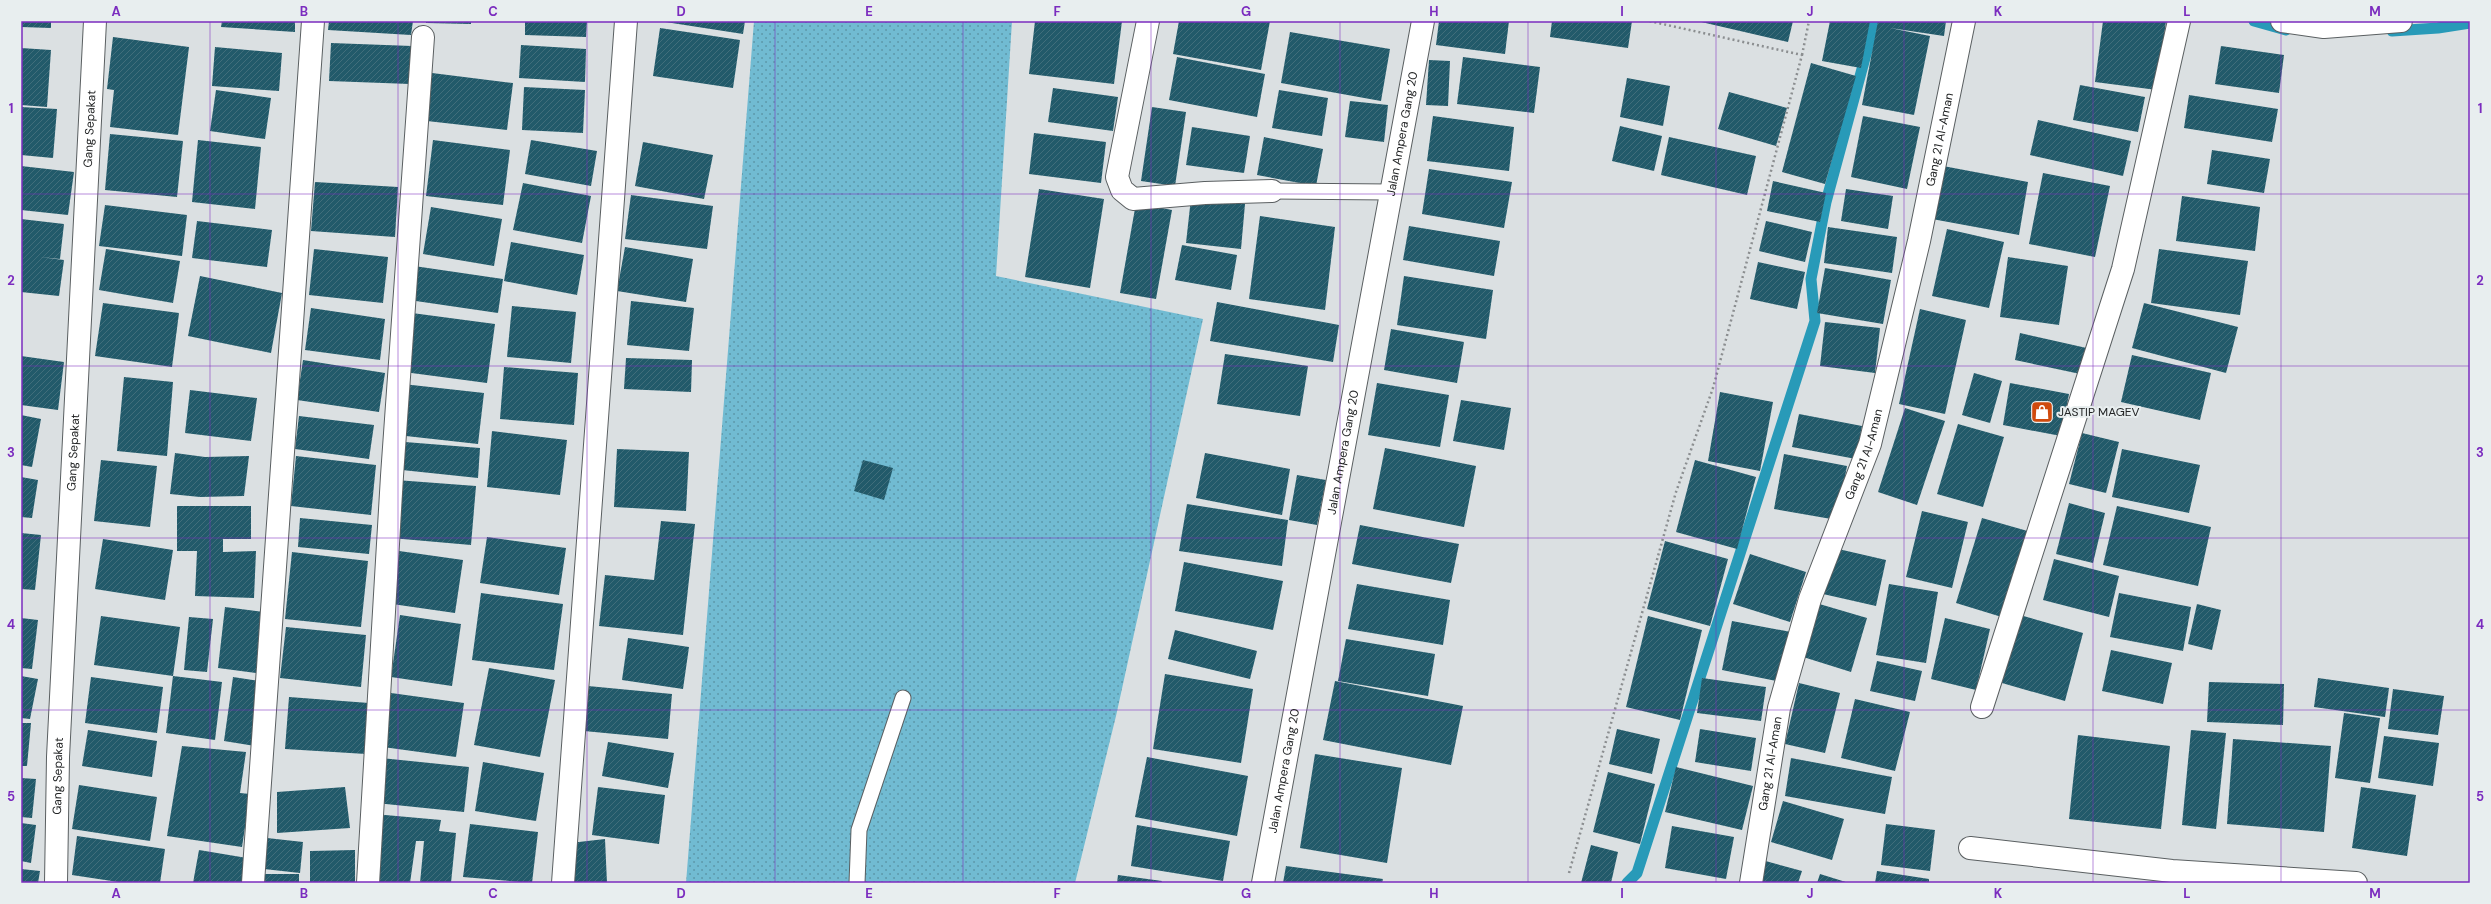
<svg xmlns="http://www.w3.org/2000/svg" width="2491" height="904" font-family="'DM Sans',sans-serif">
<style>
.grass{fill:url(#grass-dots)}
.lines{fill:none;stroke-linecap:round;stroke-linejoin:round}
.stream{stroke:#289ab8;stroke-width:11}
.building{fill:url(#building-hatch)}
.lane-casing{stroke:#5a5f61;stroke-width:17}
.street-casing{stroke:#5a5f61;stroke-width:24}
.path{stroke:#8b8e90;stroke-width:2.5;stroke-dasharray:2 3;stroke-linecap:butt}
.lane{stroke:#fff;stroke-width:15}
.street{stroke:#fff;stroke-width:22}
.grid{fill:none;stroke:#7b2cbf;stroke-width:1;stroke-opacity:0.55}
.labels{text-anchor:middle;dominant-baseline:central;stroke-width:4;stroke-linejoin:round;paint-order:stroke}
.street-label{font-size:12px;fill:#232526;stroke:#e8eeef}
.poi-label{font-size:12px;fill:#232526;stroke:#e8eeef;text-anchor:start}
.neatline{fill:none;stroke:#7b2cbf;stroke-width:1.5}
.grid-label{font-size:13px;text-anchor:middle;font-weight:bold;fill:#7b2cbf}
</style>
<defs>
<pattern id="grass-dots" width="8" height="8" patternUnits="userSpaceOnUse"><rect width="8" height="8" fill="#71bbd2"/><path d="M2 2h.1M6 6h.1" fill="none" stroke="#5c98aa" stroke-width="1.8" stroke-linecap="round"/></pattern>
<pattern id="building-hatch" width="6" height="6" patternUnits="userSpaceOnUse"><rect width="6" height="6" fill="#225a6a"/><path d="M-1 1l2-2M0 6l6-6M5 7l2-2" fill="none" stroke="#416e7b"/></pattern>
</defs>
<rect width="100%" height="100%" fill="#dbe0e2"/>
<path class="grass" d="M754 21H1012L996 276 1203 319 1116 716 1075 883H686Z"/>
<g class="lines">
<g class="stream">
<path d="M2254 21 2286 30"/>
<path d="M2392 31 2438 28 2470 23"/>
<path d="M1627 883 1637 873 1815 321 1811 279 1826 202 1875 21"/>
</g>
</g>
<g class="building">
<path d="M21 21H51V28L21 27Z"/>
<path d="M222 21H295V32L221 27Z"/>
<path d="M329 21H413L411 35 328 30Z"/>
<path d="M426 21H471V24L426 23Z"/>
<path d="M525 21H587L586 37 525 35Z"/>
<path d="M659 21H745L743 34Z"/>
<path d="M1035 21H1122L1114 84 1029 74Z"/>
<path d="M1179 21H1270L1261 70 1173 54Z"/>
<path d="M1439 21H1509L1505 54 1436 45Z"/>
<path d="M1552 21H1632L1628 48 1550 37Z"/>
<path d="M1697 21H1793L1788 42Z"/>
<path d="M1830 21H1870L1861 68 1822 61Z"/>
<path d="M1878 21H1946L1944 36 1890 28 1930 36 1914 115 1862 105Z"/>
<path d="M2103 21H2166L2157 90 2095 82Z"/>
<path d="M660 28 740 40 733 88 653 76Z"/>
<path d="M1290 32 1390 49 1381 101 1281 83Z"/>
<path d="M113 37 189 47 178 135 110 127 114 90 107 89Z"/>
<path d="M331 43 412 46 410 84 329 81Z"/>
<path d="M521 45 586 49 585 82 519 78Z"/>
<path d="M2221 46 2284 55 2279 93 2215 84Z"/>
<path d="M215 47 282 53 279 91 212 86Z"/>
<path d="M21 48 51 50 47 107 21 105Z"/>
<path d="M1177 57 1265 74 1257 117 1169 100Z"/>
<path d="M1463 57 1540 67 1534 113 1457 104Z"/>
<path d="M1429 60 1450 61 1448 106 1426 105Z"/>
<path d="M1811 63 1856 76 1825 184 1782 172Z"/>
<path d="M432 73 513 83 507 130 427 121Z"/>
<path d="M1627 78 1670 86 1663 126 1620 117Z"/>
<path d="M2080 85 2145 97 2138 132 2073 120Z"/>
<path d="M524 87 585 90 583 133 522 130Z"/>
<path d="M1053 88 1118 97 1113 131 1048 122Z"/>
<path d="M216 90 271 98 265 139 210 131Z"/>
<path d="M1279 90 1328 98 1322 136 1272 128Z"/>
<path d="M1729 92 1787 108 1776 146 1718 129Z"/>
<path d="M2189 95 2278 109 2272 142 2184 128Z"/>
<path d="M1350 101 1388 105 1384 142 1345 137Z"/>
<path d="M21 107 57 109 53 158 21 155Z"/>
<path d="M1152 107 1186 112 1175 186 1141 181Z"/>
<path d="M1433 116 1514 127 1509 171 1427 161Z"/>
<path d="M1863 116 1920 127 1907 189 1851 177Z"/>
<path d="M2038 120 2131 141 2123 176 2030 155Z"/>
<path d="M1620 126 1662 136 1654 171 1612 161Z"/>
<path d="M1192 127 1250 136 1244 173 1186 165Z"/>
<path d="M1034 133 1106 142 1101 183 1029 174Z"/>
<path d="M110 134 183 141 177 197 105 190Z"/>
<path d="M1264 137 1323 149 1316 186 1257 175Z"/>
<path d="M1669 137 1756 156 1747 195 1661 175Z"/>
<path d="M198 140 261 147 255 209 192 202Z"/>
<path d="M433 140 510 150 503 205 426 196Z"/>
<path d="M531 140 597 151 591 186 525 174Z"/>
<path d="M643 142 713 155 704 199 635 186Z"/>
<path d="M2212 150 2270 159 2264 193 2207 184Z"/>
<path d="M21 166 74 172 68 215 21 210Z"/>
<path d="M1943 166 2028 182 2019 235 1932 219Z"/>
<path d="M1429 169 1512 182 1504 228 1422 214Z"/>
<path d="M2043 173 2110 186 2095 257 2029 244Z"/>
<path d="M1773 181 1826 193 1820 222 1767 211Z"/>
<path d="M315 182 398 187 395 237 311 231Z"/>
<path d="M523 183 591 196 582 243 513 230Z"/>
<path d="M1039 189 1104 199 1090 288 1025 277Z"/>
<path d="M1846 189 1893 196 1888 229 1841 221Z"/>
<path d="M631 195 713 206 707 249 625 239Z"/>
<path d="M2182 196 2260 207 2255 251 2176 241Z"/>
<path d="M1191 198 1245 204 1241 249 1186 243Z"/>
<path d="M1136 203 1172 210 1156 299 1120 293Z"/>
<path d="M105 205 187 215 182 256 99 246Z"/>
<path d="M431 207 502 219 494 266 423 254Z"/>
<path d="M1260 216 1335 227 1325 310 1249 299Z"/>
<path d="M21 219 64 224 60 259 40 257 64 260 59 296 21 292Z"/>
<path d="M197 221 272 230 267 267 192 258Z"/>
<path d="M1766 221 1812 232 1805 262 1759 251Z"/>
<path d="M1409 226 1500 241 1494 276 1403 260Z"/>
<path d="M1828 227 1897 237 1892 273 1824 263Z"/>
<path d="M1947 229 2004 242 1989 308 1932 296Z"/>
<path d="M511 242 584 255 577 295 504 281Z"/>
<path d="M1182 245 1237 255 1231 290 1175 280Z"/>
<path d="M625 247 693 259 686 302 617 291Z"/>
<path d="M106 249 180 261 173 303 99 290Z"/>
<path d="M314 249 388 257 383 303 309 295Z"/>
<path d="M2159 249 2248 261 2240 315 2151 303Z"/>
<path d="M2008 257 2068 266 2059 325 2000 317Z"/>
<path d="M1758 262 1805 272 1797 309 1750 299Z"/>
<path d="M414 266 503 279 498 313 409 300Z"/>
<path d="M1825 268 1891 280 1883 324 1817 313Z"/>
<path d="M200 276 282 293 271 353 188 336Z"/>
<path d="M1404 276 1493 290 1486 339 1397 325Z"/>
<path d="M631 301 694 308 689 351 627 345Z"/>
<path d="M1217 302 1339 325 1333 362 1210 341Z"/>
<path d="M103 303 179 313 172 367 95 356Z"/>
<path d="M2144 303 2238 327 2226 373 2132 348Z"/>
<path d="M512 306 576 312 571 363 507 357Z"/>
<path d="M311 308 385 319 380 360 305 350Z"/>
<path d="M1920 309 1966 320 1945 414 1899 404Z"/>
<path d="M412 313 495 324 487 383 404 372Z"/>
<path d="M1825 322 1880 328 1875 373 1820 366Z"/>
<path d="M1391 329 1464 342 1457 383 1384 370Z"/>
<path d="M2020 333 2091 349 2085 375 2015 360Z"/>
<path d="M1225 354 1308 366 1300 416 1217 404Z"/>
<path d="M2132 355 2211 373 2200 420 2121 402Z"/>
<path d="M21 356 64 362 58 410 21 405Z"/>
<path d="M626 358 692 360 691 392 624 389Z"/>
<path d="M303 360 385 373 379 412 297 400Z"/>
<path d="M504 367 578 373 574 425 500 419Z"/>
<path d="M1974 373 2002 381 1990 423 1962 415Z"/>
<path d="M124 377 173 382 167 456 117 451Z"/>
<path d="M1377 383 1449 395 1440 447 1368 435Z"/>
<path d="M2010 383 2069 394 2061 436 2003 425Z"/>
<path d="M403 384 484 393 478 444 397 435Z"/>
<path d="M190 390 257 398 251 441 185 433Z"/>
<path d="M1720 392 1773 402 1760 471 1708 461Z"/>
<path d="M1461 400 1511 408 1504 450 1453 441Z"/>
<path d="M1905 408 1945 421 1917 505 1878 492Z"/>
<path d="M1799 414 1862 426 1856 459 1792 447Z"/>
<path d="M21 415 41 419 32 467 21 465Z"/>
<path d="M299 416 374 425 369 459 295 449Z"/>
<path d="M1958 424 2004 437 1983 507 1937 494Z"/>
<path d="M492 431 567 440 560 495 487 487Z"/>
<path d="M2082 433 2119 442 2106 493 2069 484Z"/>
<path d="M405 442 480 448 478 478 402 470Z"/>
<path d="M1385 448 1476 466 1464 527 1373 509Z"/>
<path d="M617 449 689 452 686 511 614 507Z"/>
<path d="M2122 449 2200 465 2189 513 2112 497Z"/>
<path d="M175 453 205 457 249 456 244 496 200 497 170 494Z"/>
<path d="M1205 453 1290 469 1282 515 1196 498Z"/>
<path d="M1784 454 1847 466 1837 520 1774 509Z"/>
<path d="M296 456 376 465 371 515 291 506Z"/>
<path d="M101 460 157 466 150 527 94 521Z"/>
<path d="M863 460 893 468 884 500 854 491Z"/>
<path d="M1695 460 1756 477 1737 549 1676 532Z"/>
<path d="M1297 475 1326 480 1317 525 1289 520Z"/>
<path d="M21 477 38 480 32 518 21 517Z"/>
<path d="M396 480 476 486 471 545 391 538Z"/>
<path d="M2069 503 2105 513 2093 563 2056 554Z"/>
<path d="M1187 504 1288 520 1282 566 1179 551Z"/>
<path d="M177 506H251V539H223V552L256 551 254 598 195 596 197 551H177Z"/>
<path d="M2117 506 2211 527 2198 586 2103 565Z"/>
<path d="M1922 511 1968 522 1952 588 1906 577Z"/>
<path d="M300 518 372 525 369 554 298 547Z"/>
<path d="M1982 518 2031 532 2005 618 1956 603Z"/>
<path d="M661 521 695 524 683 635 599 626 605 575 654 580Z"/>
<path d="M1360 525 1459 544 1451 583 1352 564Z"/>
<path d="M21 533 41 535 35 590 21 589Z"/>
<path d="M487 537 566 548 559 595 480 583Z"/>
<path d="M103 539 173 550 165 600 95 589Z"/>
<path d="M1665 541 1728 559 1710 626 1647 609Z"/>
<path d="M1834 548 1886 560 1876 606 1823 594Z"/>
<path d="M392 550 463 560 455 613 385 603Z"/>
<path d="M292 552 368 561 361 627 285 619Z"/>
<path d="M1750 554 1806 572 1790 622 1733 604Z"/>
<path d="M2054 559 2119 576 2109 617 2043 600Z"/>
<path d="M1184 562 1283 581 1273 630 1175 611Z"/>
<path d="M1357 584 1450 600 1443 645 1348 629Z"/>
<path d="M1889 584 1938 592 1926 663 1876 655Z"/>
<path d="M481 593 563 604 554 670 472 660Z"/>
<path d="M2119 593 2191 607 2183 651 2110 637Z"/>
<path d="M1816 603 1867 618 1851 672 1800 656Z"/>
<path d="M2197 604 2221 610 2212 650 2188 644Z"/>
<path d="M225 607 264 612 256 673 218 668Z"/>
<path d="M400 615 461 624 452 686 391 677Z"/>
<path d="M2020 615 2083 633 2065 701 2002 683Z"/>
<path d="M101 616 180 627 173 676 94 665Z"/>
<path d="M1648 616 1702 630 1680 720 1626 707Z"/>
<path d="M189 617 213 619 207 672 184 670Z"/>
<path d="M21 618 38 620 32 669 21 668Z"/>
<path d="M1945 618 1990 629 1976 690 1931 679Z"/>
<path d="M1732 621 1791 632 1781 682 1722 670Z"/>
<path d="M286 627 366 635 361 687 280 678Z"/>
<path d="M1175 630 1257 651 1250 679 1168 659Z"/>
<path d="M628 638 689 647 683 689 622 680Z"/>
<path d="M1346 639 1435 654 1428 696 1338 681Z"/>
<path d="M2111 650 2172 663 2163 704 2102 691Z"/>
<path d="M1877 661 1922 671 1915 701 1870 691Z"/>
<path d="M489 668 555 680 540 757 474 745Z"/>
<path d="M1165 674 1253 689 1241 763 1153 749Z"/>
<path d="M21 676 38 679 30 719 21 718Z"/>
<path d="M173 676 222 682 215 740 166 733Z"/>
<path d="M91 677 163 687 157 733 85 723Z"/>
<path d="M233 677 265 682 255 746 224 741Z"/>
<path d="M1702 678 1766 687 1761 721 1697 713Z"/>
<path d="M2318 678 2389 688 2385 717 2314 707Z"/>
<path d="M1335 681 1463 706 1451 765 1323 740Z"/>
<path d="M2209 682 2284 684 2283 725 2207 722Z"/>
<path d="M1799 683 1840 693 1825 753 1785 744Z"/>
<path d="M588 686 672 694 668 739 584 731Z"/>
<path d="M2393 689 2444 696 2438 735 2388 729Z"/>
<path d="M391 693 464 703 456 757 383 747Z"/>
<path d="M289 697 369 703 366 754 285 749Z"/>
<path d="M1855 699 1910 712 1895 771 1841 758Z"/>
<path d="M2344 713 2380 718 2370 783 2335 778Z"/>
<path d="M21 723H31L27 766H21Z"/>
<path d="M1617 729 1660 739 1652 774 1609 764Z"/>
<path d="M1700 729 1756 738 1751 771 1695 762Z"/>
<path d="M88 730 157 741 152 777 82 766Z"/>
<path d="M2191 730 2226 733 2216 829 2182 825Z"/>
<path d="M2078 735 2170 746 2161 829 2069 819Z"/>
<path d="M2384 736 2439 743 2433 786 2378 778Z"/>
<path d="M2233 739 2331 746 2324 832 2227 824Z"/>
<path d="M608 742 674 753 668 788 602 776Z"/>
<path d="M182 746 246 752 240 793 250 794 242 847 167 836Z"/>
<path d="M1315 754 1402 768 1387 863 1300 848Z"/>
<path d="M1147 757 1248 776 1237 836 1135 817Z"/>
<path d="M381 758 469 767 464 812 376 803Z"/>
<path d="M1791 758 1892 777 1885 814 1785 796Z"/>
<path d="M483 762 544 773 536 821 475 811Z"/>
<path d="M1676 767 1753 786 1742 830 1665 812Z"/>
<path d="M1608 772 1655 784 1640 844 1593 832Z"/>
<path d="M21 778 36 779 32 818 21 817Z"/>
<path d="M79 785 157 797 150 841 72 829Z"/>
<path d="M345 787 350 828 277 833V792Z"/>
<path d="M598 787 665 795 659 844 592 835Z"/>
<path d="M2361 787 2416 795 2407 856 2352 848Z"/>
<path d="M1783 801 1844 819 1832 860 1771 842Z"/>
<path d="M374 814 441 820 439 831 456 833 451 883H420L424 841H416L410 883H373Z"/>
<path d="M21 823 36 825 31 863 21 861Z"/>
<path d="M470 824 538 832 532 883 463 877Z"/>
<path d="M1886 824 1935 830 1930 871 1881 865Z"/>
<path d="M1137 825 1230 841 1223 881 1131 866Z"/>
<path d="M1672 826 1734 837 1726 879 1665 868Z"/>
<path d="M77 836 165 849 160 883H125L72 875Z"/>
<path d="M267 838 303 842 300 873 264 869Z"/>
<path d="M605 839 607 883H572L570 843Z"/>
<path d="M1591 845 1618 852 1611 883H1581Z"/>
<path d="M199 850 247 858 243 883H193Z"/>
<path d="M355 850V883H310V851Z"/>
<path d="M1762 860 1802 871 1798 883H1756Z"/>
<path d="M1286 866 1383 879 1382 883H1283Z"/>
<path d="M21 869 40 871 38 883H21Z"/>
<path d="M1877 871 1929 879V883H1875Z"/>
<path d="M262 874H299V883H261Z"/>
<path d="M1820 874 1849 883H1817Z"/>
<path d="M1118 875 1162 881 1161 883H1117Z"/>
</g>
<g class="lines">
<g class="lane-casing">
<g id="lane">
<path d="M1272 191 1390 192"/>
<path d="M857 883 859 830 903 698"/>
</g>
</g>
<g class="street-casing">
<g id="street">
<path d="M1148 21 1117 177 1122 190 1133 199 1205 193 1272 191"/>
<path d="M2282 21 2324 27 2401 21"/>
<path d="M1982 707 2123 269 2179 21"/>
<path d="M1970 848 2172 871 2356 883"/>
<path id="s1" d="M56 883 58 757 95 21"/>
<path d="M253 883 313 21"/>
<path d="M368 883 392 476 423 37"/>
<path d="M563 883 626 21"/>
<path id="s2" d="M1263 883 1423 21"/>
<path id="s3" d="M1751 883 1779 708 1810 599 1870 444 1919 241 1964 21"/>
</g>
</g>
<g class="path">
<path d="M1802 55 1809 21"/>
<path d="M1569 873 1676 492 1713 388 1802 55 1649 21"/>
</g>
<use href="#lane" class="lane"/>
<use href="#street" class="street"/>
</g>
<path class="grid" d="M210 21V883M398 21V883M587 21V883M775 21V883M963 21V883M1151 21V883M1340 21V883M1528 21V883M1716 21V883M1904 21V883M2093 21V883M2281 21V883M21 194H2470M21 366H2470M21 538H2470M21 710H2470"/>
<defs>
<g id="shop-square" transform="scale(1.15)"><rect x="-9" y="-9" width="18" height="18" rx="4" fill="#d04a0d" stroke="#e8eeef"/><path d="M-5-2.5h2.3a2.7 3.5 0 0 1 5.4 0H5L5.5 6h-11ZM-1.5-2.5h3a1.5 2.3 0 0 0-3 0Z" fill="#fff"/></g>
</defs>
<g fill-rule="evenodd">
<use href="#shop-square" x="2042" y="412"/>
</g>
<g class="labels">
<g class="street-label">
<text stroke="none"><textPath href="#s1" startOffset="755">Gang Sepakat</textPath></text>
<text stroke="none"><textPath href="#s2" startOffset="762">Jalan Ampera Gang 20</textPath></text>
<text stroke="none"><textPath href="#s3" startOffset="769">Gang 21 Al-Aman</textPath></text>
<text stroke="none"><textPath href="#s1" startOffset="431">Gang Sepakat</textPath></text>
<text stroke="none"><textPath href="#s2" startOffset="438">Jalan Ampera Gang 20</textPath></text>
<text stroke="none"><textPath href="#s3" startOffset="445">Gang 21 Al-Aman</textPath></text>
<text stroke="none"><textPath href="#s3" startOffset="121">Gang 21 Al-Aman</textPath></text>
<text stroke="none"><textPath href="#s2" startOffset="114">Jalan Ampera Gang 20</textPath></text>
<text stroke="none"><textPath href="#s1" startOffset="107">Gang Sepakat</textPath></text>
</g>
<g class="poi-label">
<text x="2058" y="412">JASTIP MAGEV</text>
</g>
</g>
<rect width="2491" height="904" fill="none" stroke="#e8eeef" stroke-width="44"/>
<rect x="22" y="22" width="2447" height="860" class="neatline"/>
<g class="grid-label">
<text x="116" y="16">A</text>
<text x="304" y="16">B</text>
<text x="493" y="16">C</text>
<text x="681" y="16">D</text>
<text x="869" y="16">E</text>
<text x="1057" y="16">F</text>
<text x="1246" y="16">G</text>
<text x="1434" y="16">H</text>
<text x="1622" y="16">I</text>
<text x="1810" y="16">J</text>
<text x="1998" y="16">K</text>
<text x="2187" y="16">L</text>
<text x="2375" y="16">M</text>
<text x="11" y="113">1</text>
<text x="2480" y="113">1</text>
<text x="11" y="285">2</text>
<text x="2480" y="285">2</text>
<text x="11" y="457">3</text>
<text x="2480" y="457">3</text>
<text x="11" y="629">4</text>
<text x="2480" y="629">4</text>
<text x="11" y="801">5</text>
<text x="2480" y="801">5</text>
<text x="116" y="898">A</text>
<text x="304" y="898">B</text>
<text x="493" y="898">C</text>
<text x="681" y="898">D</text>
<text x="869" y="898">E</text>
<text x="1057" y="898">F</text>
<text x="1246" y="898">G</text>
<text x="1434" y="898">H</text>
<text x="1622" y="898">I</text>
<text x="1810" y="898">J</text>
<text x="1998" y="898">K</text>
<text x="2187" y="898">L</text>
<text x="2375" y="898">M</text>
</g>
</svg>
